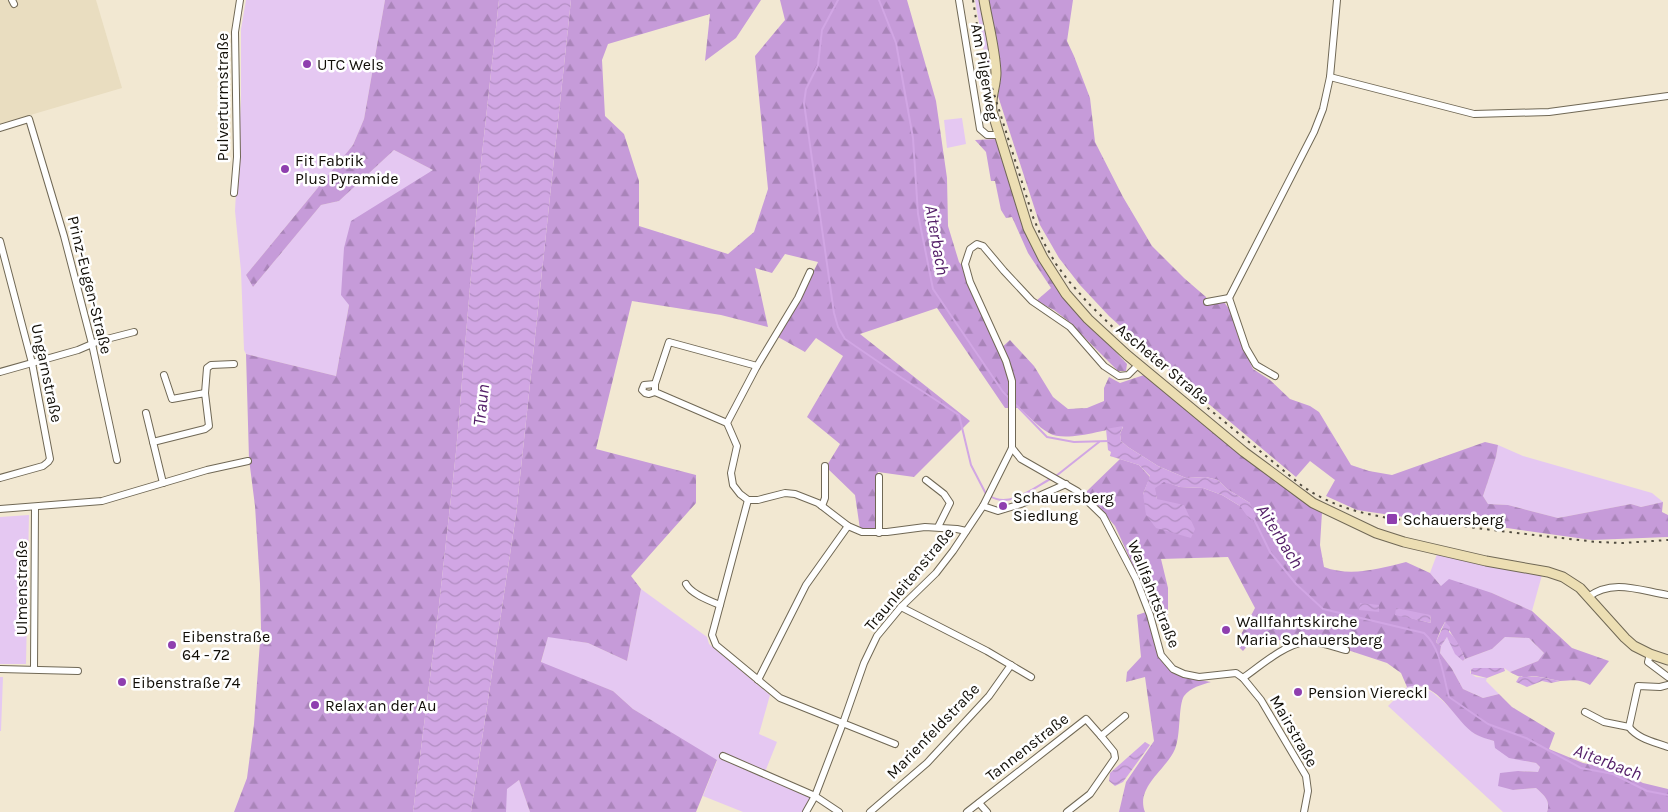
<svg xmlns="http://www.w3.org/2000/svg" width="1668" height="812" font-family="Karla,sans-serif">
<style>
.built{fill:#e9ddc0}
.green{fill:#e5c8f2}
.forest{fill:url(#forest-firs);fill-rule:evenodd}
.water{fill:url(#water-waves)}
.lines{fill:none;stroke-linecap:round;stroke-linejoin:round}
.stream{stroke:#d1a6e4;stroke-width:2}
.street-casing{stroke:#706855;stroke-width:8}
.secondary-casing{stroke:#706855;stroke-width:11}
.street{stroke:#fff;stroke-width:6}
.secondary{stroke:#ecdeb3;stroke-width:9}
.rail{stroke:#514c40;stroke-width:2;stroke-dasharray:2.5 5;stroke-linecap:butt}
.poi-dot{fill:#8f3faf;stroke:#fff;stroke-width:2}
.labels{text-anchor:middle;dominant-baseline:central;stroke-width:5;stroke-linejoin:round;paint-order:stroke}
.poi-label{font-size:16px;fill:#110e07;stroke:#fff;text-anchor:start}
.street-label{font-size:16px;fill:#110e07;stroke:#fff}
.water-label{font-size:18px;font-style:italic;fill:#531e68;stroke:#fff}
</style>
<defs>
<pattern id="forest-firs" width="22" height="20" patternUnits="userSpaceOnUse" patternTransform="scale(1.25)"><rect width="22" height="20" fill="#c69bd9"/><path d="M5 1l3.5 6h-7zM16 11l3.5 6h-7z" fill="#a984b9"/></pattern>
<pattern id="water-waves" width="16" height="10" patternUnits="userSpaceOnUse" patternTransform="scale(1.25)"><rect width="16" height="10" fill="#d1a6e4"/><path d="M0 5q4-4 8 0t8 0" fill="none" stroke="#b28ec2"/></pattern>
</defs>
<rect width="100%" height="100%" fill="#f2e8d2"/>
<path class="built" d="M0 0H96L122 88 0 124Z"/>
<g class="green">
<path d="M246 0H385L364 119 353 145 246 275 253 287 321 205 339 201 394 150 433 170 349 305 336 376 246 354 244 350 241 271 235 211 241 100V29Z"/>
<path d="M975 0H980L992 61V73L985 58Z"/>
<path d="M962 118 966 144 947 148 944 120Z"/>
<path d="M1498 445 1523 456 1652 493 1663 502 1641 507 1631 504 1558 518 1508 505 1488 504 1483 496 1496 457Z"/>
<path d="M29 515 26 664H0V517Z"/>
<path d="M1437 554 1495 567 1542 575 1532 611 1492 593 1441 586 1430 573Z"/>
<path d="M641 589 707 637 709 644 770 695 759 734 777 742 765 772 812 795 803 812H743L703 796 717 761 633 709 613 691 541 663 548 636 588 643 627 661Z"/>
<path d="M1447 637 1463 661 1465 659 1492 649 1505 637 1529 638 1544 653 1538 661 1510 672 1504 668H1473L1471 670 1470 673 1476 677 1487 678 1486 681 1499 694 1483 698 1463 689 1452 669 1440 653 1441 646Z"/>
<path d="M0 677H3L1 731H0Z"/>
<path d="M1415 685 1432 692 1444 702 1475 734 1494 741 1526 761 1536 763 1540 767 1538 772 1518 771 1513 790 1536 788C1544 795 1551 801 1547 812H1503L1388 706 1407 687Z"/>
<path d="M519 780 530 812H506V789Z"/>
</g>
<g class="forest">
<path d="M385 0H499L479 181 456 452 438 614 413 812H234L247 778 254 724 261 628 260 584 255 506 249 459 246 354 336 376 349 305 341 295 344 248 351 221 433 170 394 150 339 201 321 205 253 287 246 275 353 145 364 119Z"/>
<path d="M571 0H761L736 38 705 61 710 14 608 44 602 60 605 116 624 134 639 181V226L728 254 754 232 768 189 755 56 785 20 780 0H907L936 101 947 178 948 226 959 262 964 268 1000 349 1010 340 1034 366 1053 397 1068 409 1087 408 1104 401V388L1109 377 1120 383 1144 375C1202 422 1258 473 1322 512L1320 545 1324 567C1350 577 1379 569 1406 562L1430 573 1441 586 1449 579 1492 593 1532 611 1572 648 1609 661 1590 685C1576 678 1574 681 1560 681 1553 680 1547 678 1540 677 1526 675 1525 681 1510 672L1538 661 1544 653 1529 638 1505 637 1492 649 1465 659C1460 645 1451 635 1445 622L1441 629 1436 642 1441 646 1440 653 1452 669 1463 689 1483 698 1499 694 1512 707 1555 733 1549 749 1583 763 1615 769 1643 783 1668 789V812H1547C1551 801 1544 795 1536 788L1513 790 1498 786 1500 773 1518 771 1538 772 1540 767 1536 763 1509 758 1495 748 1494 741C1488 739 1480 737 1475 734 1454 721 1438 678 1407 687L1401 673 1387 663 1299 634 1267 644 1254 638 1243 651 1236 644 1255 608 1228 557 1161 559 1168 588V615L1157 618 1115 526 1086 492 1120 459 1139 465 1150 477 1143 494 1157 499 1154 488 1164 481 1180 487 1203 488 1222 495 1240 506 1250 503 1227 489 1218 480 1206 477 1186 478 1158 466 1128 447 1121 441 1120 434 1123 427C1105 429 1065 443 1049 433 1038 427 1029 416 1019 408H1005L937 308 860 334 970 421 914 477 878 472 876 528 860 529 855 495 826 467 840 444 807 417 843 356 816 338 805 352 778 337 800 300 818 262 785 254 772 273 755 268 768 327 721 315 632 301 596 449 696 475V503L631 576 641 589 627 661 588 643 548 637 541 662 613 691 633 709 717 760 696 812H530L519 780 507 789 506 812H471L516 515ZM1395 614 1430 615 1431 622V623Z"/>
<path d="M987 0H1073L1067 41 1074 56 1090 98 1095 142 1123 197 1152 246 1184 278 1206 297 1208 304 1224 302 1232 313 1238 336 1253 369 1270 380 1290 399 1310 406 1319 412 1351 465 1369 471 1392 475 1485 442 1498 445 1496 457 1483 496 1488 504 1508 505 1558 518 1631 504 1641 507 1663 502 1662 512 1668 515V537L1592 540 1486 525 1404 517 1357 510 1326 496 1335 480 1310 461 1296 477 1173 374 1109 316 1080 285 1059 258 1040 225 998 96 1001 77Z"/>
<path d="M996 139C1011 184 1021 234 1048 275 1071 310 1100 334 1127 364L1126 371H1118L1067 320 1054 310 1036 301 1051 288 1028 253 1012 217 1006 218 1001 210 995 181H991L986 152 975 140Z"/>
<path d="M1146 612C1153 635 1156 668 1183 677 1192 679 1202 680 1211 682 1201 685 1191 687 1184 696 1178 706 1181 735 1175 749 1167 769 1135 787 1145 812H1119L1126 782 1154 741 1145 677 1126 682 1127 672 1141 657 1137 615Z"/>
</g>
<g class="water">
<path d="M499 0H571L516 515 471 812H413L438 614 456 452 479 181Z"/>
<path d="M1123 426 1120 434 1121 441 1128 447 1158 466 1186 478 1206 477 1218 480 1227 489 1250 503 1256 517 1250 520 1240 506 1222 495 1203 488 1180 487 1164 482 1155 488 1157 499 1184 505 1195 529 1191 538 1156 528 1146 515 1143 494 1150 476 1139 465 1110 456 1111 452 1108 450 1106 429Z"/>
<path d="M1360 603 1379 605V612L1359 610Z"/>
<path d="M1396 608 1430 615 1431 623 1395 615Z"/>
<path d="M1445 622 1450 627 1449 632C1457 639 1461 649 1465 659L1463 661 1455 654 1447 637 1441 646 1436 642Z"/>
<path d="M1473 668H1504L1505 671 1487 678 1471 674V670Z"/>
<path d="M1519 677H1539L1560 681 1551 683 1542 681 1527 687 1516 682Z"/>
<path d="M1145 742 1150 745 1123 782 1115 786 1109 781 1110 773Z"/>
</g>
<g class="lines">
<g class="stream">
<path d="M838 0 822 30 818 65 806 89 804 103 834 313 838 327 845 339 902 378 959 415 971 465 986 494"/>
<path d="M879 0 896 43 913 138 918 214 933 289 1003 392 1010 399"/>
<path d="M1014 403 1047 437 1074 442 1109 441"/>
<path d="M1056 476 1099 442"/>
<path d="M990 496C1009 509 1035 487 1052 478"/>
<path d="M1253 517 1270 552 1296 584 1323 609 1424 633C1441 648 1443 676 1449 697L1488 724 1526 738 1581 768 1613 774 1647 791 1668 795"/>
</g>
<g class="street-casing">
<g id="street">
<path d="M12 0 14 4"/>
<path d="M959 0 980 129 987 135H999"/>
<path d="M1330 77 1474 114 1549 112 1668 96"/>
<path d="M0 128 29 119 64 236 92 344 117 460"/>
<path d="M234 193 237 157 235 32 240 0"/>
<path d="M0 241 32 363 50 459 48 462 43 466 0 478"/>
<path d="M810 272 798 298 757 366 727 423 737 446 731 473 733 485 740 494 748 500H758L785 493 795 494 818 503 848 526 862 532H887L925 527 957 529 966 531"/>
<path d="M1229 298 1314 132 1323 109 1330 77 1337 0"/>
<path d="M1229 298 1246 348 1256 365 1275 376"/>
<path d="M1207 302 1229 298"/>
<path d="M0 372 78 350 99 341 134 332"/>
<path d="M655 384 644 385 642 390 645 393 649 394 655 392"/>
<path d="M205 393 207 368 211 365 234 364"/>
<path d="M146 413 163 483"/>
<path d="M727 423 655 392V384L669 342 757 366"/>
<path d="M153 442 205 429 209 426 205 393 172 399 164 375"/>
<path d="M1012 448 1021 459 1077 491 1103 516 1136 579 1150 615 1161 655 1173 669 1184 674 1199 677 1236 673 1243 678 1261 700 1306 776 1308 791 1304 812"/>
<path d="M926 480 944 494 950 503 938 527"/>
<path d="M748 500 712 635 716 645 780 698 895 744"/>
<path d="M822 506 825 498V466"/>
<path d="M983 506 998 511 1021 504 1066 484"/>
<path d="M0 509 102 501 207 470 248 461"/>
<path d="M879 533V477"/>
<path d="M686 584C691 594 710 601 720 605"/>
<path d="M1588 597C1613 578 1641 591 1668 595"/>
<path d="M901 607 987 651 1031 677"/>
<path d="M1650 654 1648 662 1668 677"/>
<path d="M0 669 78 671"/>
<path d="M34 669 35 507"/>
<path d="M1243 678C1260 666 1284 645 1304 642 1318 640 1333 647 1346 650"/>
<path d="M758 680 806 585 848 526"/>
<path d="M1585 712 1604 722 1629 727C1638 739 1655 742 1668 747"/>
<path d="M1629 727 1638 686 1660 687 1668 685"/>
<path d="M723 756 815 796 839 812"/>
<path d="M979 803 987 812"/>
<path d="M806 812 815 796 843 723 864 663 877 636 901 607 936 573 953 551 983 506 1012 448V381L1006 361 970 282 965 264 970 249 977 244 983 246 1004 271 1032 301 1070 327 1104 366 1119 376 1128 375 1138 365"/>
<path d="M870 812 927 763 989 696 1011 665"/>
<path d="M967 812 1086 719 1101 736 1125 716"/>
<path d="M1067 812 1090 794 1115 758 1114 752 1101 736"/>
</g>
</g>
<g class="secondary-casing">
<path id="secondary" d="M984 0C988 24 995 48 996 73 996 86 990 98 992 111L1028 228 1043 258 1066 294 1088 319 1127 355 1244 452 1313 503 1376 533 1404 542 1486 561 1548 572 1563 577 1580 588 1625 638 1634 646 1650 654 1668 660"/>
</g>
<use href="#street" class="street"/>
<use href="#secondary" class="secondary"/>
<path class="rail" d="M973 0 982 56 1033 217 1044 243 1056 264 1067 279 1088 303 1128 342 1301 485C1348 519 1405 520 1461 526 1506 532 1552 537 1597 542L1623 543 1668 540"/>
</g>
<g class="poi-dot">
<circle cx="307" cy="64" r="5"/>
<circle cx="285" cy="169" r="5"/>
<circle cx="1003" cy="506" r="5"/>
<rect x="1386" y="513" width="12" height="12" rx="2.5"/>
<circle cx="1226" cy="630" r="5"/>
<circle cx="172" cy="645" r="5"/>
<circle cx="122" cy="682" r="5"/>
<circle cx="1298" cy="692" r="5"/>
<circle cx="315" cy="705" r="5"/>
</g>
<g class="labels">
<g class="poi-label">
<text x="317" y="64">UTC Wels</text>
<text x="295" y="160">Fit Fabrik<tspan x="295" dy="18">Plus Pyramide</tspan></text>
<text x="1013" y="497">Schauersberg<tspan x="1013" dy="18">Siedlung</tspan></text>
<text x="1403" y="519">Schauersberg</text>
<text x="1236" y="621">Wallfahrtskirche<tspan x="1236" dy="18">Maria Schauersberg</tspan></text>
<text x="182" y="636">Eibenstraße<tspan x="182" dy="18">64 - 72</tspan></text>
<text x="132" y="682">Eibenstraße 74</text>
<text x="1308" y="692">Pension Viereckl</text>
<text x="325" y="705">Relax an der Au</text>
</g>
<g class="street-label">
<text transform="translate(985 72) rotate(80)">Am Pilgerweg</text>
<text transform="translate(222 97) rotate(-90)">Pulverturmstraße</text>
<text transform="translate(90 285) rotate(76)">Prinz-Eugen-Straße</text>
<text transform="translate(1163 364) rotate(40)">Ascheter Straße</text>
<text transform="translate(47 373) rotate(78)">Ungarnstraße</text>
<text transform="translate(909 579) rotate(-50)">Traunleitenstraße</text>
<text transform="translate(21 588) rotate(-90)">Ulmenstraße</text>
<text transform="translate(1154 594) rotate(68)">Wallfahrtstraße</text>
<text transform="translate(933 731) rotate(-46)">Marienfeldstraße</text>
<text transform="translate(1294 731) rotate(60)">Mairstraße</text>
<text transform="translate(1027 747) rotate(-38)">Tannenstraße</text>
</g>
<g class="water-label">
<text transform="translate(937 240) rotate(80)">Aiterbach</text>
<text transform="translate(481 405) rotate(-84)">Traun</text>
<text transform="translate(1280 536) rotate(58)">Aiterbach</text>
<text transform="translate(1608 762) rotate(21)">Aiterbach</text>
</g>
</g>
</svg>
